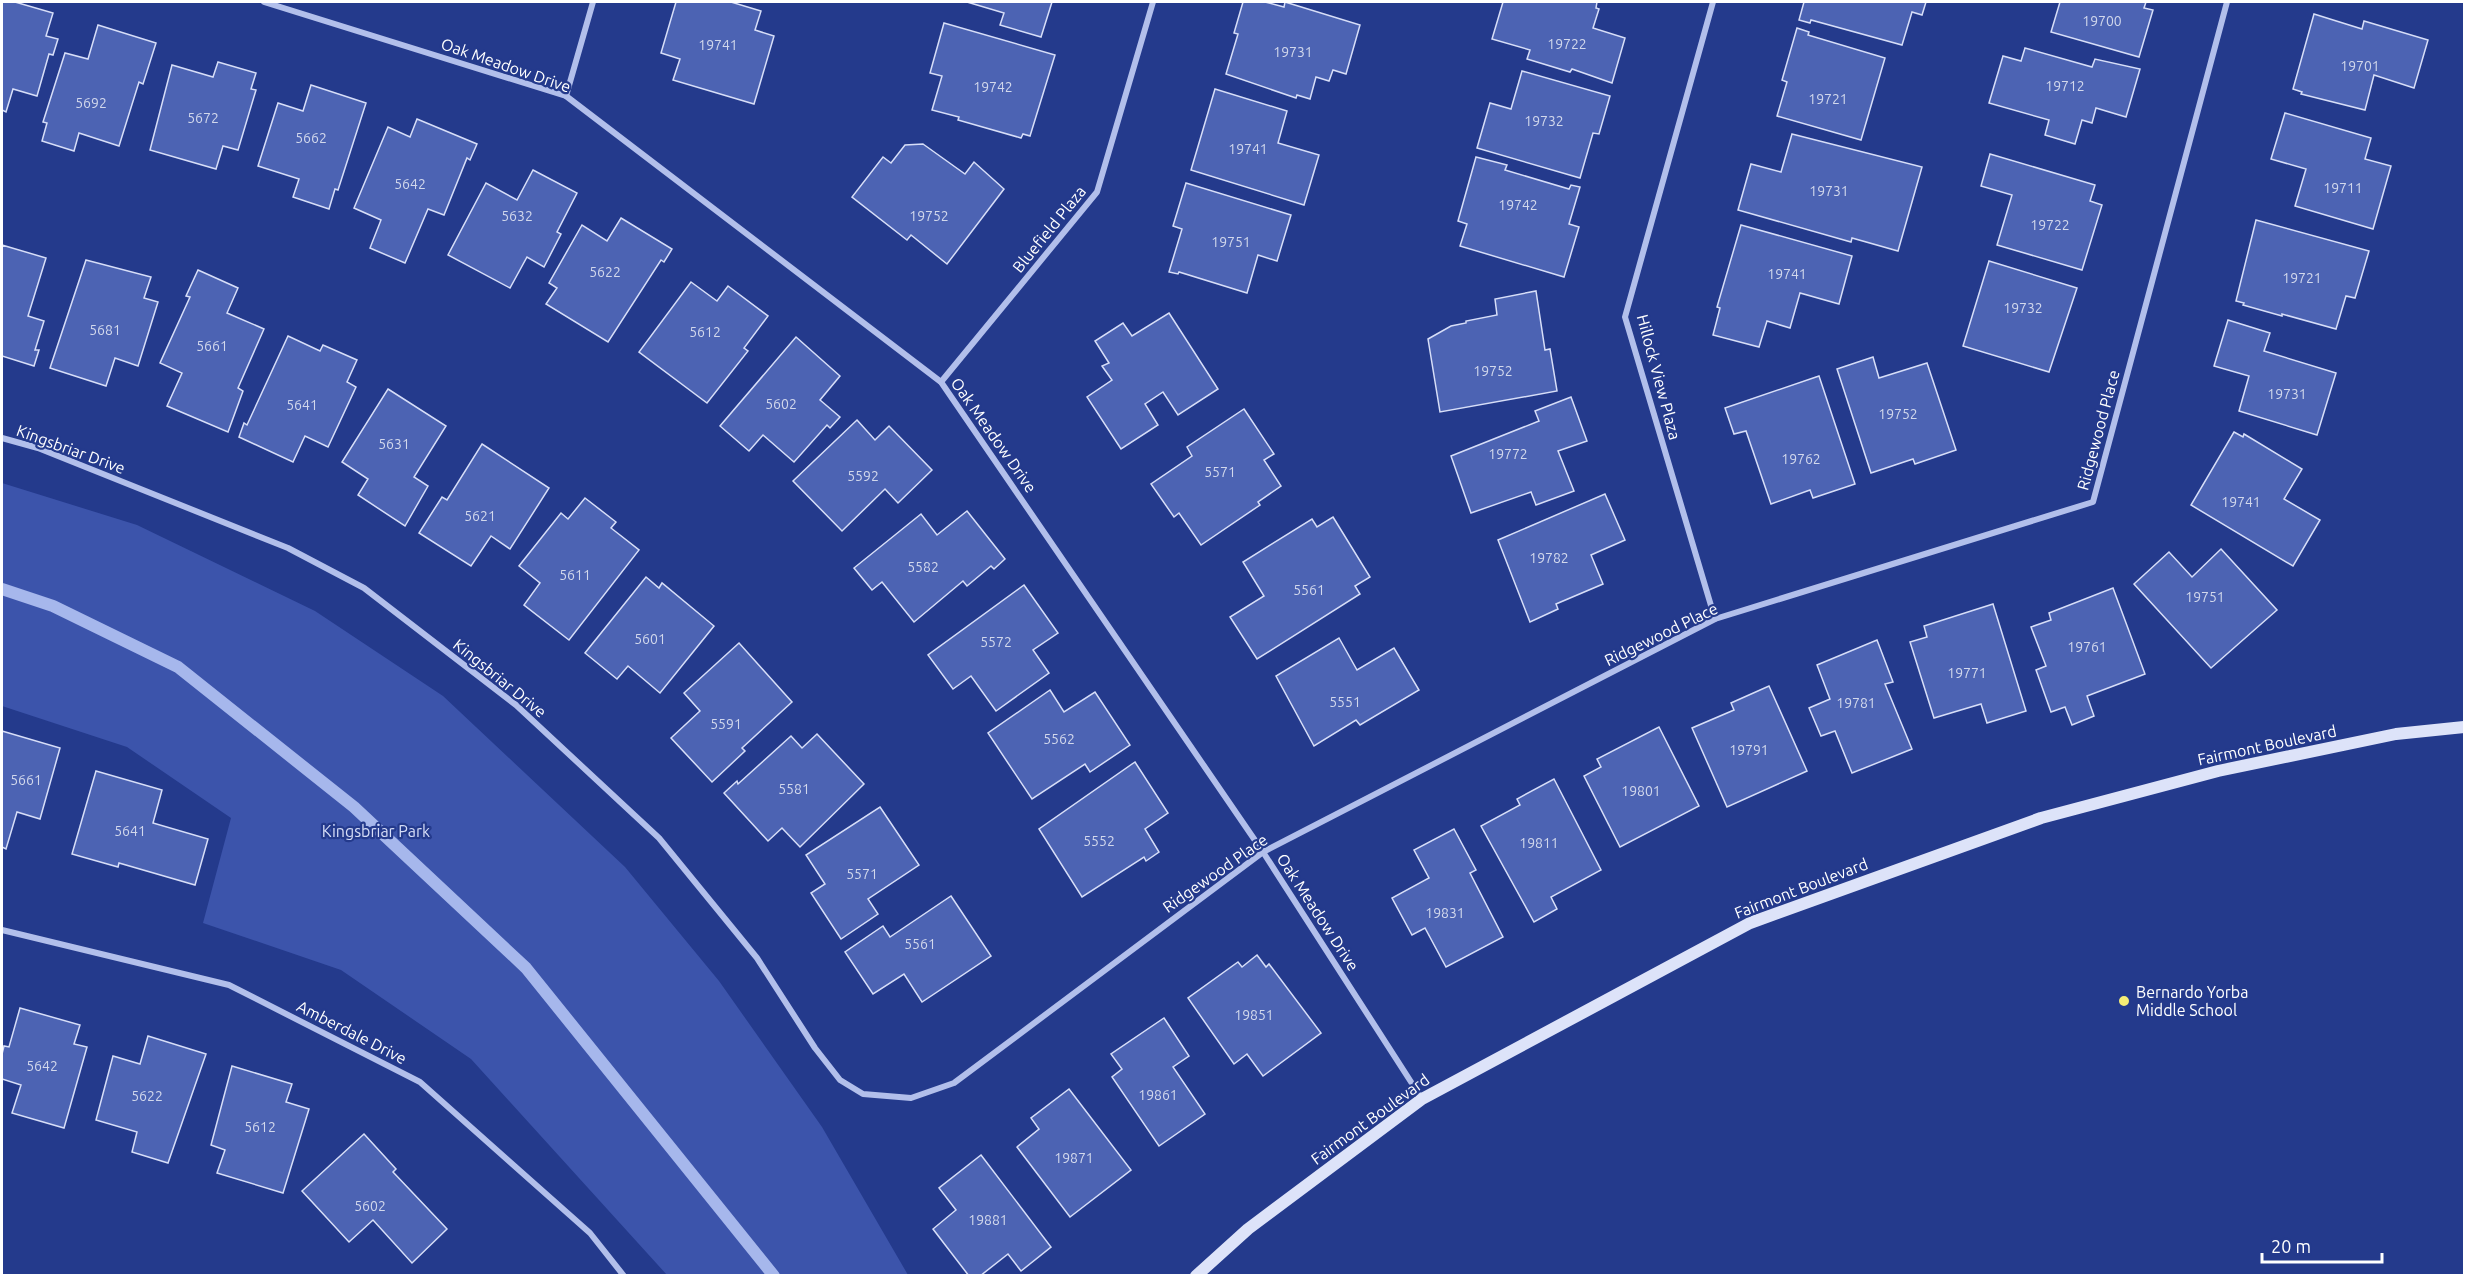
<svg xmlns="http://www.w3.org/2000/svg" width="2466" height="1277" font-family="Ubuntu,sans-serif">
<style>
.green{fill:#3c54ab}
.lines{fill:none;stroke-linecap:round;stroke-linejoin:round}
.stream{stroke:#a6b7ec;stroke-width:12}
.building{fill:#4c63b3;stroke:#d7def8;stroke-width:1.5}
.minor{stroke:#b2bfeb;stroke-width:6}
.secondary{stroke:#dde3f9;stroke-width:12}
.poi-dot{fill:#f5ed75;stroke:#243a8c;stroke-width:2}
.labels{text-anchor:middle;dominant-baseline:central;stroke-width:4.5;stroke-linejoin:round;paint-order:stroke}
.number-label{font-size:14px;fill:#d2d8ec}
.street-label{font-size:16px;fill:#fff;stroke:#243a8c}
.park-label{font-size:16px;fill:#d7def8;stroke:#243a8c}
.poi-label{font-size:16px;fill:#fff;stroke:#243a8c;text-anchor:start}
</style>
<rect width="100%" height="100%" fill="#243a8c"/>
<path class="green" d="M2 483 137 525 315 611 443 696 625 867 719 981 822 1127 908 1275H667L471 1059 341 970 203 923 231 818 127 747 2 706Z"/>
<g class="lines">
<path class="stream" d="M2 589 53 606 178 667 354 807 526 968 774 1276"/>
</g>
<g class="building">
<path d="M2 2H15L53 13 46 36 58 39 53 55 49 54 37 96 13 89 6 112 2 110Z"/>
<path d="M676 2H731L761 11 755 30 774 36 754 104 673 80 680 59 661 53Z"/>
<path d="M967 2H1052L1041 37 1000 25 1004 13Z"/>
<path d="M1243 2H1265L1284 7 1285 2 1360 25 1346 74 1333 70 1329 81 1316 77 1310 99 1297 95 1296 98 1226 74 1238 34 1234 33Z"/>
<path d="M1503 2H1597L1596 8 1599 9 1593 28 1625 38 1612 83 1572 69 1570 72 1527 59 1530 50 1492 39Z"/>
<path d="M1804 2H1926L1922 15 1912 12 1902 45 1811 20 1810 23 1799 20Z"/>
<path d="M2060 2H2146L2144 8 2153 10 2139 57 2051 32Z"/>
<path d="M2314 14 2362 29 2364 21 2428 40 2414 88 2374 75 2365 110 2301 94 2302 92 2293 89Z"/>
<path d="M944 23 1055 55 1030 136 1023 134 1021 138 958 120 959 117 932 110 942 76 930 73Z"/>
<path d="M98 25 156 43 143 84 139 82 119 146 79 133 74 151 42 141 47 123 43 122 65 53 88 59Z"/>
<path d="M1797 28 1809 32 1808 35 1885 58 1861 140 1777 116 1787 82 1782 80Z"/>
<path d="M2025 48 2092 67 2095 59 2140 69 2126 117 2096 108 2092 123 2082 120 2075 144 2045 135 2049 120 1989 103 2003 56 2021 61Z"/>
<path d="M218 62 256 73 251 89 256 90 238 150 223 146 216 169 150 150 172 65 213 77Z"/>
<path d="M1522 71 1610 96 1599 134 1593 133 1580 178 1477 148 1490 103 1511 109Z"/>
<path d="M311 85 366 103 338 190 335 189 329 209 293 197 299 179 258 166 278 103 303 111Z"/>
<path d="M1215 89 1287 111 1278 143 1319 155 1304 205 1191 170Z"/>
<path d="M2285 113 2371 138 2365 159 2391 166 2373 229 2295 206 2306 169 2271 159Z"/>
<path d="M417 119 477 144 470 160 467 158 444 215 428 209 405 263 370 248 381 220 354 208 388 127 410 137Z"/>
<path d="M1792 134 1922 167 1898 251 1852 238 1851 242 1738 210 1751 164 1781 172Z"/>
<path d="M923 144 965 174 974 162 1004 189 947 264 911 235 907 240 852 197 883 157 891 163 905 145Z"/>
<path d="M1990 154 2095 185 2090 201 2102 205 2082 270 1997 245 2012 195 1981 186Z"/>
<path d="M1476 157 1507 165 1505 170 1569 189 1571 185 1580 187 1569 224 1579 227 1564 277 1460 246 1467 224 1458 221Z"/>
<path d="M533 170 577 193 557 232 561 234 544 267 527 257 510 288 448 255 486 183 517 200Z"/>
<path d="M1186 183 1291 215 1277 261 1258 255 1247 293 1179 272 1178 274 1169 272 1182 229 1173 226Z"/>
<path d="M621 218 672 249 664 262 661 260 608 342 546 304 557 288 549 283 582 225 607 241Z"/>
<path d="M2256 220 2369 251 2355 298 2346 296 2336 329 2282 314V316L2243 305 2244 303 2236 301Z"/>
<path d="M1741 225 1852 256 1839 304 1800 293 1790 328 1767 321 1759 347 1713 335 1720 308 1717 307Z"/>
<path d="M2 245 46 258 28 316 44 321 35 350H39L34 366 2 356Z"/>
<path d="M86 260 151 277 144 298 158 302 138 366 115 358 106 386 50 368Z"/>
<path d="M1989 261 2077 288 2049 372 1963 346Z"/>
<path d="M198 270 238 288 227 313 264 329 238 388 243 391 228 432 167 406 182 373 160 363 190 297 186 296Z"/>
<path d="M691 282 717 301 728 286 768 316 744 348 748 351 707 403 639 352Z"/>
<path d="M1536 291 1545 350 1550 349 1557 391 1440 412 1428 339 1451 326 1466 323V321L1497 315 1495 299Z"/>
<path d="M1169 313 1218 389 1178 415 1163 392 1145 404 1158 425 1121 449 1087 397 1112 380 1102 366 1109 363 1095 341 1123 323 1132 336Z"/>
<path d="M2228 320 2270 333 2264 351 2336 373 2317 435 2239 411 2249 376 2214 366Z"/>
<path d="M288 336 320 351 323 345 357 360 347 382 356 387 328 447 305 436 293 462 239 437 244 423 247 425Z"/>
<path d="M796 337 840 376 820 400 840 417 830 428 827 425 794 462 763 435 749 451 720 426Z"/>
<path d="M1873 357 1879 378 1927 363 1956 450 1915 464 1913 459 1871 473 1837 369Z"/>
<path d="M1819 376 1855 484 1813 498 1810 490 1771 504 1746 431 1734 434 1725 408Z"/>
<path d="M388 389 446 426 414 477 428 486 405 526 358 495 368 479 342 462Z"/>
<path d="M1571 397 1587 441 1558 451 1574 491 1536 505 1531 492 1471 513 1451 456 1539 421 1535 411Z"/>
<path d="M1244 409 1274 454 1264 460 1281 486 1258 502 1260 505 1201 545 1179 513 1174 517 1151 484 1192 456 1187 447Z"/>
<path d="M857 420 875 440 889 426 932 470 898 503 885 489 842 531 793 481Z"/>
<path d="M2234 432 2243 437 2244 434 2302 469 2284 499 2320 520 2293 566 2191 505Z"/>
<path d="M482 444 549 488 510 549 491 536 471 566 419 533 442 497 447 500Z"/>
<path d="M1605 494 1625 540 1591 555 1603 584 1556 604 1558 609 1530 622 1498 540Z"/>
<path d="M585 498 616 522 611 528 639 550 569 640 524 605 540 583 519 566 561 513 568 519Z"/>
<path d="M967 511 1005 559 994 569 991 566 967 586 963 581 914 622 882 582 872 590 854 568 921 514 937 535Z"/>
<path d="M1333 517 1370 577 1355 586 1360 594 1257 659 1230 617 1264 596 1243 562 1312 519 1317 527Z"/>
<path d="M2221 549 2277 610 2211 668 2134 584 2169 552 2192 577Z"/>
<path d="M646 577 659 588 662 583 714 626 660 693 628 666 617 679 585 653Z"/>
<path d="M1024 585 1058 633 1033 650 1049 673 996 711 971 676 953 689 928 655Z"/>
<path d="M2113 588 2145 674 2087 696 2094 716 2072 725 2065 707 2051 712 2036 670 2046 666 2031 627 2051 620 2049 613Z"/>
<path d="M1993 604 2026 711 1987 723 1981 704 1934 718 1910 642 1927 637 1924 626Z"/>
<path d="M1339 638 1357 670 1394 648 1419 690 1360 725 1356 720 1314 746 1276 676Z"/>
<path d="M1877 640 1893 682 1885 684 1912 749 1852 773 1835 731 1821 736 1809 708 1830 699 1817 665Z"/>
<path d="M739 643 792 702 742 748 745 751 712 782 671 738 700 711 684 693Z"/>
<path d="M1769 686 1807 771 1727 807 1692 728 1734 710 1731 703Z"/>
<path d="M1050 690 1064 712 1095 692 1130 745 1090 772 1085 764 1032 799 988 733Z"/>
<path d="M1659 727 1699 806 1620 847 1584 776 1601 767 1597 759Z"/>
<path d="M2 731 60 748 40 819 17 812 6 849 2 847Z"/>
<path d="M817 734 864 784 800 847 782 828 768 841 724 793 737 781 738 784 791 736 802 748Z"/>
<path d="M1135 762 1168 813 1145 829 1159 852 1146 861 1144 857 1082 897 1039 829Z"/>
<path d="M96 771 162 790 153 823 208 839 195 885 119 863 118 867 72 854Z"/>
<path d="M1554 779 1601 870 1551 897 1557 909 1534 922 1481 826 1520 805 1517 799Z"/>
<path d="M880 807 919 865 868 899 878 914 841 939 811 893 825 884 806 855Z"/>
<path d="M1454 829 1476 870 1470 873 1503 937 1446 967 1425 928 1412 935 1392 898 1429 878 1414 850Z"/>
<path d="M951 896 991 956 922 1002 904 974 873 994 845 952 883 926 890 937Z"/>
<path d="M1257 955 1266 967 1269 964 1321 1033 1263 1076 1247 1054 1234 1064 1188 998 1238 962 1242 967Z"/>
<path d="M20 1008 80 1025 74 1044 87 1047 64 1128 12 1113 21 1085 2 1079V1054L4 1046 9 1047Z"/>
<path d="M1164 1018 1189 1056 1173 1067 1205 1114 1159 1146 1112 1077 1122 1069 1111 1054Z"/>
<path d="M148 1036 206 1054 168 1163 132 1152 137 1132 96 1120 113 1056 140 1064Z"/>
<path d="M232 1066 292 1084 286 1102 309 1109 283 1193 217 1173 225 1150 211 1145Z"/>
<path d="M1069 1089 1131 1170 1070 1217 1017 1147 1039 1129 1031 1118Z"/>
<path d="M364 1134 396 1169 393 1172 447 1229 412 1263 373 1220 349 1242 302 1191Z"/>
<path d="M981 1155 1051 1247 1021 1271 1008 1254 980 1276H969L933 1229 956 1210 939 1188Z"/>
</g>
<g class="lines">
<g class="minor">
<path d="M264 2 566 96 941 382 1263 852 1422 1099"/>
<path d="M1713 2 1625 317 1715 619"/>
<path d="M566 96 593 2"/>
<path d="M941 382 1097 192 1153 2"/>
<path d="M2 438 38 448 288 548 364 588 516 705 659 838 757 958 815 1048 840 1080 863 1094 911 1098 954 1083 1263 852 1715 619 2093 502 2227 2"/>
<path d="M2 930 229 985 420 1082 590 1233 624 1276"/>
</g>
<path class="secondary" d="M1196 1276 1248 1229 1422 1099 1750 923 2041 818 2218 771 2396 734 2464 727"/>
</g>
<circle class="poi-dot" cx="2124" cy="1001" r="6"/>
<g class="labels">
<g class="number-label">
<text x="2102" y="21">19700</text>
<text x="1567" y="44">19722</text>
<text x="718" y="45">19741</text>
<text x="1293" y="52">19731</text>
<text x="2360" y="66">19701</text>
<text x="2065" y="86">19712</text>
<text x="993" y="87">19742</text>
<text x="1828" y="99">19721</text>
<text x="91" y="103">5692</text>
<text x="203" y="118">5672</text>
<text x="1544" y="121">19732</text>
<text x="311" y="138">5662</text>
<text x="1248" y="149">19741</text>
<text x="410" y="184">5642</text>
<text x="2343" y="188">19711</text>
<text x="1829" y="191">19731</text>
<text x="1518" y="205">19742</text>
<text x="517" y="216">5632</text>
<text x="929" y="216">19752</text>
<text x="2050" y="225">19722</text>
<text x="1231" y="242">19751</text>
<text x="605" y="272">5622</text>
<text x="1787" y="274">19741</text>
<text x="2302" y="278">19721</text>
<text x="2023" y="308">19732</text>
<text x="105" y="330">5681</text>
<text x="705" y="332">5612</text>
<text x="212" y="346">5661</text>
<text x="1493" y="371">19752</text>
<text x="2287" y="394">19731</text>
<text x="781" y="404">5602</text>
<text x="302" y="405">5641</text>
<text x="1898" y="414">19752</text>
<text x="394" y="444">5631</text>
<text x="1508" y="454">19772</text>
<text x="1801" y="459">19762</text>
<text x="1220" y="472">5571</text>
<text x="863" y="476">5592</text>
<text x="2241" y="502">19741</text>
<text x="480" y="516">5621</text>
<text x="1549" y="558">19782</text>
<text x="923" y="567">5582</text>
<text x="575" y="575">5611</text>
<text x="1309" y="590">5561</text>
<text x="2205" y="597">19751</text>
<text x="650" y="639">5601</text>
<text x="996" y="642">5572</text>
<text x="2087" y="647">19761</text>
<text x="1967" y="673">19771</text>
<text x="1345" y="702">5551</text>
<text x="1856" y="703">19781</text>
<text x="726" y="724">5591</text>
<text x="1059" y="739">5562</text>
<text x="1749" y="750">19791</text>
<text x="26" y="780">5661</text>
<text x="794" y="789">5581</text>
<text x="1641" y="791">19801</text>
<text x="130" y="831">5641</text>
<text x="1099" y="841">5552</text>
<text x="1539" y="843">19811</text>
<text x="862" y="874">5571</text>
<text x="1445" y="913">19831</text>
<text x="920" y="944">5561</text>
<text x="1254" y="1015">19851</text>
<text x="42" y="1066">5642</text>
<text x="1158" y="1095">19861</text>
<text x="147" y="1096">5622</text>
<text x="260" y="1127">5612</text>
<text x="1074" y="1158">19871</text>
<text x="370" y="1206">5602</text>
<text x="988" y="1220">19881</text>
</g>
<g class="street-label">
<text transform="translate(506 65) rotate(19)">Oak Meadow Drive</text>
<text transform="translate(1049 229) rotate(-51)">Bluefield Plaza</text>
<text transform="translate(1659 377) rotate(75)">Hillock View Plaza</text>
<text transform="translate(2098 430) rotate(-75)">Ridgewood Place</text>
<text transform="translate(994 435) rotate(55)">Oak Meadow Drive</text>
<text transform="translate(71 449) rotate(20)">Kingsbriar Drive</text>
<text transform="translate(1661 634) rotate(-26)">Ridgewood Place</text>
<text transform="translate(500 678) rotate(39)">Kingsbriar Drive</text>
<text transform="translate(2267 745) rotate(-12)">Fairmont Boulevard</text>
<text transform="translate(1215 873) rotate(-35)">Ridgewood Place</text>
<text transform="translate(1801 888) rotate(-21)">Fairmont Boulevard</text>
<text transform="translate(1318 912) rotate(57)">Oak Meadow Drive</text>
<text transform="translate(352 1032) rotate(27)">Amberdale Drive</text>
<text transform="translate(1370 1119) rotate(-36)">Fairmont Boulevard</text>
</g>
<g class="park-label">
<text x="376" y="831">Kingsbriar Park</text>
</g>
<g class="poi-label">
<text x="2136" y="992">Bernardo Yorba<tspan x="2136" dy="18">Middle School</tspan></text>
</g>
</g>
<rect width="2466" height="1277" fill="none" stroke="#ffffff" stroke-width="6"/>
<path d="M2262 1253v9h120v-9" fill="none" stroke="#ffffff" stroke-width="3"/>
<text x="2271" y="1253" font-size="18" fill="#ffffff" stroke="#243a8c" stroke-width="4.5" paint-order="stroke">20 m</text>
</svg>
